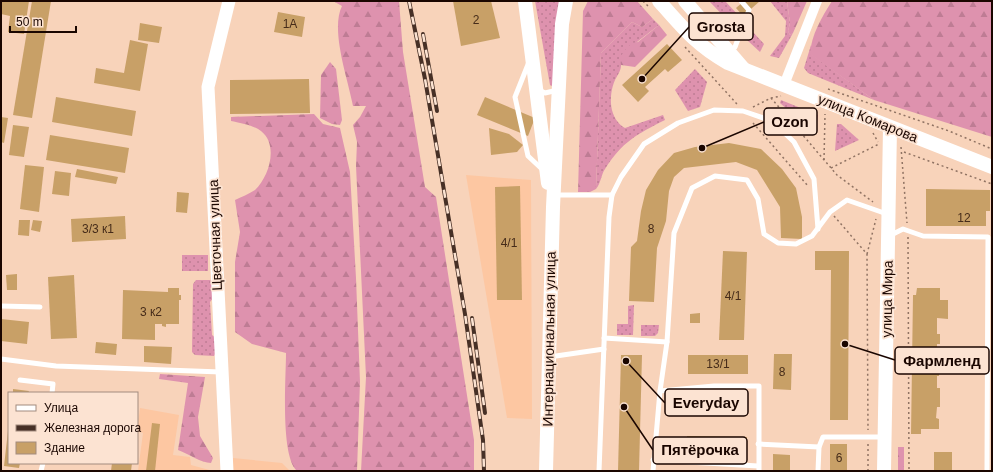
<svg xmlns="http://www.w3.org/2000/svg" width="993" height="472" font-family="Arial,sans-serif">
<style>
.built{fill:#fdc7a2}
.grass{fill:url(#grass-dots)}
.forest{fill:url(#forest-firs)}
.building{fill:#c8a067}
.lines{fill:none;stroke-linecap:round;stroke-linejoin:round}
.path{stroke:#907363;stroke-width:1.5;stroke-dasharray:2 3;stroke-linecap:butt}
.service{stroke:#fff;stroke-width:5}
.minor{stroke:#fff;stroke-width:10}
.tertiary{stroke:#fff;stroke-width:13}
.secondary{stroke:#fff;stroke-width:14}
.rail-casing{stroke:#473026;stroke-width:4}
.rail{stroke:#fce3d2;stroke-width:2.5;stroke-dasharray:8;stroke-linecap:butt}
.labels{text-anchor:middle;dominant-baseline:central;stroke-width:3.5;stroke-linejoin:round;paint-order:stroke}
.number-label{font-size:12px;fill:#462c1a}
.street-label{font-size:14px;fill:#1a0600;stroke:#fce3d2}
.leader{fill:none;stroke:#1a0600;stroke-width:1.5}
.callout-dot{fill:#1a0600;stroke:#fce3d2;stroke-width:1.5}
.callout{fill:#fce3d2;stroke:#1a0600;stroke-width:1.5}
.callout-label{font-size:15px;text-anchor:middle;font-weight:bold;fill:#1a0600}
</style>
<defs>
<pattern id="grass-dots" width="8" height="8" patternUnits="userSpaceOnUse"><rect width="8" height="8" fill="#de92ae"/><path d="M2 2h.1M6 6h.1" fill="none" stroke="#be7c94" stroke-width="1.8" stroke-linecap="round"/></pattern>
<pattern id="forest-firs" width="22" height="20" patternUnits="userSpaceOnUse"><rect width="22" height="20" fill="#de92ae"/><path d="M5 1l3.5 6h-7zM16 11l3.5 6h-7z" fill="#be7c94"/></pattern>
</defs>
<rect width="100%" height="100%" fill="#f8d3ba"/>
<g class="built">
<path d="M466 175 531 180 532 419 507 418Z"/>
<path d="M140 408 179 415 173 455 190 457 191 465 213 471H138L143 433 137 431Z"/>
<path d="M233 458 282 463 290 471H232Z"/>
</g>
<g class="grass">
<path d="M535 1H559L555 84 552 86 550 85Z"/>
<path d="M709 1H725L741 18V22L736 29Z"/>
<path d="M770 1H787L790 23 788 31 790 35 793 33 779 58 770 56 785 36 786 21Z"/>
<path d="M653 19 659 25 637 42 621 65C621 71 618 74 615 80 608 96 609 119 625 128L663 115 665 120C637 134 622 142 605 169 601 175 601 183 596 189L601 53 632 22 642 27Z"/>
<path d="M752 31 764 44 760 52 747 40Z"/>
<path d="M811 45V54L874 100 808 73 804 68Z"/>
<path d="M695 69 707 82 700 107 688 111 675 90Z"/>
<path d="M781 100 818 115 815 134 780 103Z"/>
<path d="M837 124H841L859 140 835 151Z"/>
<rect x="182" y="255" width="26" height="16"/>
<path d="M196 280H210L212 282 213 298 210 302 212 335 217 339 216 352 214 356 195 355 192 352 193 284Z"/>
<path d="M634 305 633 335H617V324H628V306Z"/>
<path d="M641 325H659L658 333 655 336H641Z"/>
</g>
<g class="forest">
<path d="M333 1H399L403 52 425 187 436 197 474 440V471H361L366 377 356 166 357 142 353 125 360 117 366 106H353C348 79 330 30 342 6Z"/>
<path d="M588 1H637L653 19 642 27 632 22 601 53 596 189 590 192H578L583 11Z"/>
<path d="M787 1H807L793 33 790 35 788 31 790 23Z"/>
<path d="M832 1H992V137L874 100 810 54C811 35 822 17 832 1Z"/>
<path d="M659 25 667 35 635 67 621 65 620 58 624 51 632 43 638 42Z"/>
<path d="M330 62 336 69 342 120 340 125 332 124 320 118 321 75Z"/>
<path d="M314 114 323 124 340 128 350 172 356 278 360 382 357 471H297C280 456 286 378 286 353L252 344 235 332V262L240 232 235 200C241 197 249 194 255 190 269 177 279 145 261 131 253 125 240 123 231 121V117Z"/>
<path d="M160 374 205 377 198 417 200 436 213 458 211 463C201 463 189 454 178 450L188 383 159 379Z"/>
<rect x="898" y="447" width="6" height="24"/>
</g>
<g class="building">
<path d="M2 1H29L24 34 8 32 10 16 1 14Z"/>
<path d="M32 1H51L32 118 13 115Z"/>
<path d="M453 1H491L500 38 461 46Z"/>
<path d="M744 1H760L743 16 736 8Z"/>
<path d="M278 12 305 17 302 37 274 32Z"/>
<path d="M140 23 162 27 159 43 138 40Z"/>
<path d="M130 40 148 44 140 91 94 83 96 68 124 73Z"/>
<path d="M667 44 682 60 668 72 665 69 645 87 649 91 638 102 622 85Z"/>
<path d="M309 79 310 113 230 114V80Z"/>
<path d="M56 97 136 111 132 136 52 122Z"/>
<path d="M485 97 535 118 528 136 477 115Z"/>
<path d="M1 117 8 118 4 143 1 142Z"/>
<path d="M13 125 29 127 24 157 9 155Z"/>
<path d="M489 128 509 134 523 145 517 152 491 155Z"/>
<path d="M50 135 129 148 125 173 46 160Z"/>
<path d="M729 143 761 149 782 169 796 188 802 217V239L781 238 780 207 757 170 736 162 684 168 674 177 669 191 666 221 657 248 654 302 629 301 631 247 637 241 641 211 646 190 658 170 674 153 695 147Z"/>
<path d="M25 165 44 167 39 212 20 209Z"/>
<path d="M77 169 118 177 116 184 75 177Z"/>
<path d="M55 171 71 173 69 196 52 194Z"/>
<path d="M520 186 522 300H497L495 187Z"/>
<path d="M926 189 990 190V211H986V226H926Z"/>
<path d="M177 192 189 193 187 213 176 212Z"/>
<path d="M125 216 126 239 72 242 71 219Z"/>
<path d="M19 220H30L29 236 18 235Z"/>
<path d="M33 220 42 221 40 232 31 230Z"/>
<path d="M723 251 747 252 744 340H719Z"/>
<path d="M815 251H849L848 420H830L831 270H815Z"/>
<path d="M17 274V290H7L6 275Z"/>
<path d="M74 275 77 338 51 339 48 277Z"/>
<path d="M168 288H179V295H181V300H179V324H166V327L162 326V324H155V340L122 339 123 290 168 292Z"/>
<path d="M917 288H940V300H948V319L937 318V334H940V344H937V356H940L939 376H937V388H940V407H937L936 418 939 419V429H921V434H911L913 295H916Z"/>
<path d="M700 313V323H690V314Z"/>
<path d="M1 319 29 322 27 344 1 341Z"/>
<path d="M96 342 117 344 116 355 95 353Z"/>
<path d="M144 346 172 347 171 364 144 362Z"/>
<path d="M774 354H792L791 390 773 389Z"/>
<path d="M621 355H642L639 471H618Z"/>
<rect x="688" y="355" width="60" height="19"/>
<path d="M13 389 29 391 28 393H13Z"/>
<path d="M152 423 160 424 155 471H146Z"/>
<path d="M8 431 9 463H20L19 468 4 466Z"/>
<path d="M687 436 747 437V455H687Z"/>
<rect x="830" y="444" width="17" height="27"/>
<rect x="934" y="452" width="18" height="19"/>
<path d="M773 454 790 455V471H773Z"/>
<path d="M112 463H132L131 471H111Z"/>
</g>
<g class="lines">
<g class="path">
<path d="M643 1 650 8"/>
<path d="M685 47 737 104"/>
<path d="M828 89 949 131 992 149"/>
<path d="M771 98 837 175 873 202"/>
<path d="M753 107 771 98 781 96"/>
<path d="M753 123 808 186"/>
<path d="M873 133 878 142"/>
<path d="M901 147 907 223"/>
<path d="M904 152 992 184"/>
<path d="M824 160 825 114"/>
<path d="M831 168 879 144"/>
<path d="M834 216 867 254 868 430"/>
<path d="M908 237 909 471"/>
<path d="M867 254 876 219"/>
<path d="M868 471V444"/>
</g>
<g class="service">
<path d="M735 47 749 10 741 1"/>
<path d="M529 62 515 97 528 156 543 170"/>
<path d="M539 90 545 93 558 90"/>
<path d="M555 195H612"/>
<path d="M889 236 903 229 923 236 988 237 987 471"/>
<path d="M1 306 40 307"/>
<path d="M604 338 667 342"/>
<path d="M549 357 604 349"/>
<path d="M1 359 56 366 221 372"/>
<path d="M20 380 53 384 52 393"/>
<path d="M660 391 714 386H759V471"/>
<path d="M758 444 819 447"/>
<path d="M653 460 758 466"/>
<path d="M41 471 43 463"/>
<path d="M599 471 609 217 612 195 621 177 644 144 678 123 714 110 743 111 772 121 794 142 814 179 818 229"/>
<path d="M653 471 660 391 667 342 674 233 692 188 715 176 747 180 758 199 764 234 778 243 796 244 812 236 830 212 847 200 887 214"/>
<path d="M818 471 819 447 823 437H884"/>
</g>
<path class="minor" d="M784 85 817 1"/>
<path class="tertiary" d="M227 471 208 87 229 1"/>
<g class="secondary">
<path d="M525 1 548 183"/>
<path d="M659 1C682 27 697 46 728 63L992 167"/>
<path d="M685 1 743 68"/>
<path d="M546 471 553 207 562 24 566 1"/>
<path d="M884 471 890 128"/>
</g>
<g class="rail-casing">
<g id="rail">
<path d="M409 1 425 79 465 314 483 440 484 471"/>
<path d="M423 34 437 111"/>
<path d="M472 318 485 413"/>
</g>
</g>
<use href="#rail" class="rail"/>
</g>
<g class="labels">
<g class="number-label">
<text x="476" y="20">2</text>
<text x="290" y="24">1А</text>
<text x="964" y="218">12</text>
<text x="98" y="229">3/3 к1</text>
<text x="651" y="229">8</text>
<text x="509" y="243">4/1</text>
<text x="733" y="296">4/1</text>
<text x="151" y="312">3 к2</text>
<text x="718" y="364">13/1</text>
<text x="782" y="372">8</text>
<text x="839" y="458">6</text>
</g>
<g class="street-label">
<text transform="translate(868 118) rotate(22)">улица Комарова</text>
<text transform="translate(215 235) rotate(-92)">Цветочная улица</text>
<text transform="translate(887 299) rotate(-89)">улица Мира</text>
<text transform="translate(549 339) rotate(-89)">Интернациональная улица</text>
</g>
</g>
<path class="leader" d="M642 79L689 27M702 148L764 122M845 344L895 360M626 361L665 403M624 407L653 450"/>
<g class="callout-dot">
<circle cx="642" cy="79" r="4"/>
<circle cx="702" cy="148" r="4"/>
<circle cx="845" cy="344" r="4"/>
<circle cx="626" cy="361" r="4"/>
<circle cx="624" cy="407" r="4"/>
</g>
<g class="callout">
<rect x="689" y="13" width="64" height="27" rx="4"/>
<rect x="764" y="108" width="53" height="27" rx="4"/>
<rect x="895" y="347" width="94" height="27" rx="4"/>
<rect x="665" y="389" width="83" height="27" rx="4"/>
<rect x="653" y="437" width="94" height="27" rx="4"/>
</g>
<g class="callout-label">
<text x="721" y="32">Grosta</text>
<text x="790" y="127">Ozon</text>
<text x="942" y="366">Фармленд</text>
<text x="706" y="408">Everyday</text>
<text x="700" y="455">Пятёрочка</text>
</g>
<rect width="993" height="472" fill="none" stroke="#1a0600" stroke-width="4"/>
<rect x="8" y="392" width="130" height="72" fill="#fce3d2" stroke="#a28b7e"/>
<rect x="16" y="405" width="20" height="6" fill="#ffffff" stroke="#a28b7e"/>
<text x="44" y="412" font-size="12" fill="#1a0600">Улица</text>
<rect x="16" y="425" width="20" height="6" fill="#473026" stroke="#a28b7e"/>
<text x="44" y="432" font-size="12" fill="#1a0600">Железная дорога</text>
<rect x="16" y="442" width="20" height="12" fill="#c8a067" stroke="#a28b7e"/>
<text x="44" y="452" font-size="12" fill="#1a0600">Здание</text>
<path d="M10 26v6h66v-6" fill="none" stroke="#1a0600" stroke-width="2"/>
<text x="16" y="26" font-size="12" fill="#1a0600" stroke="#fce3d2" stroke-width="3" paint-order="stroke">50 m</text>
</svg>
